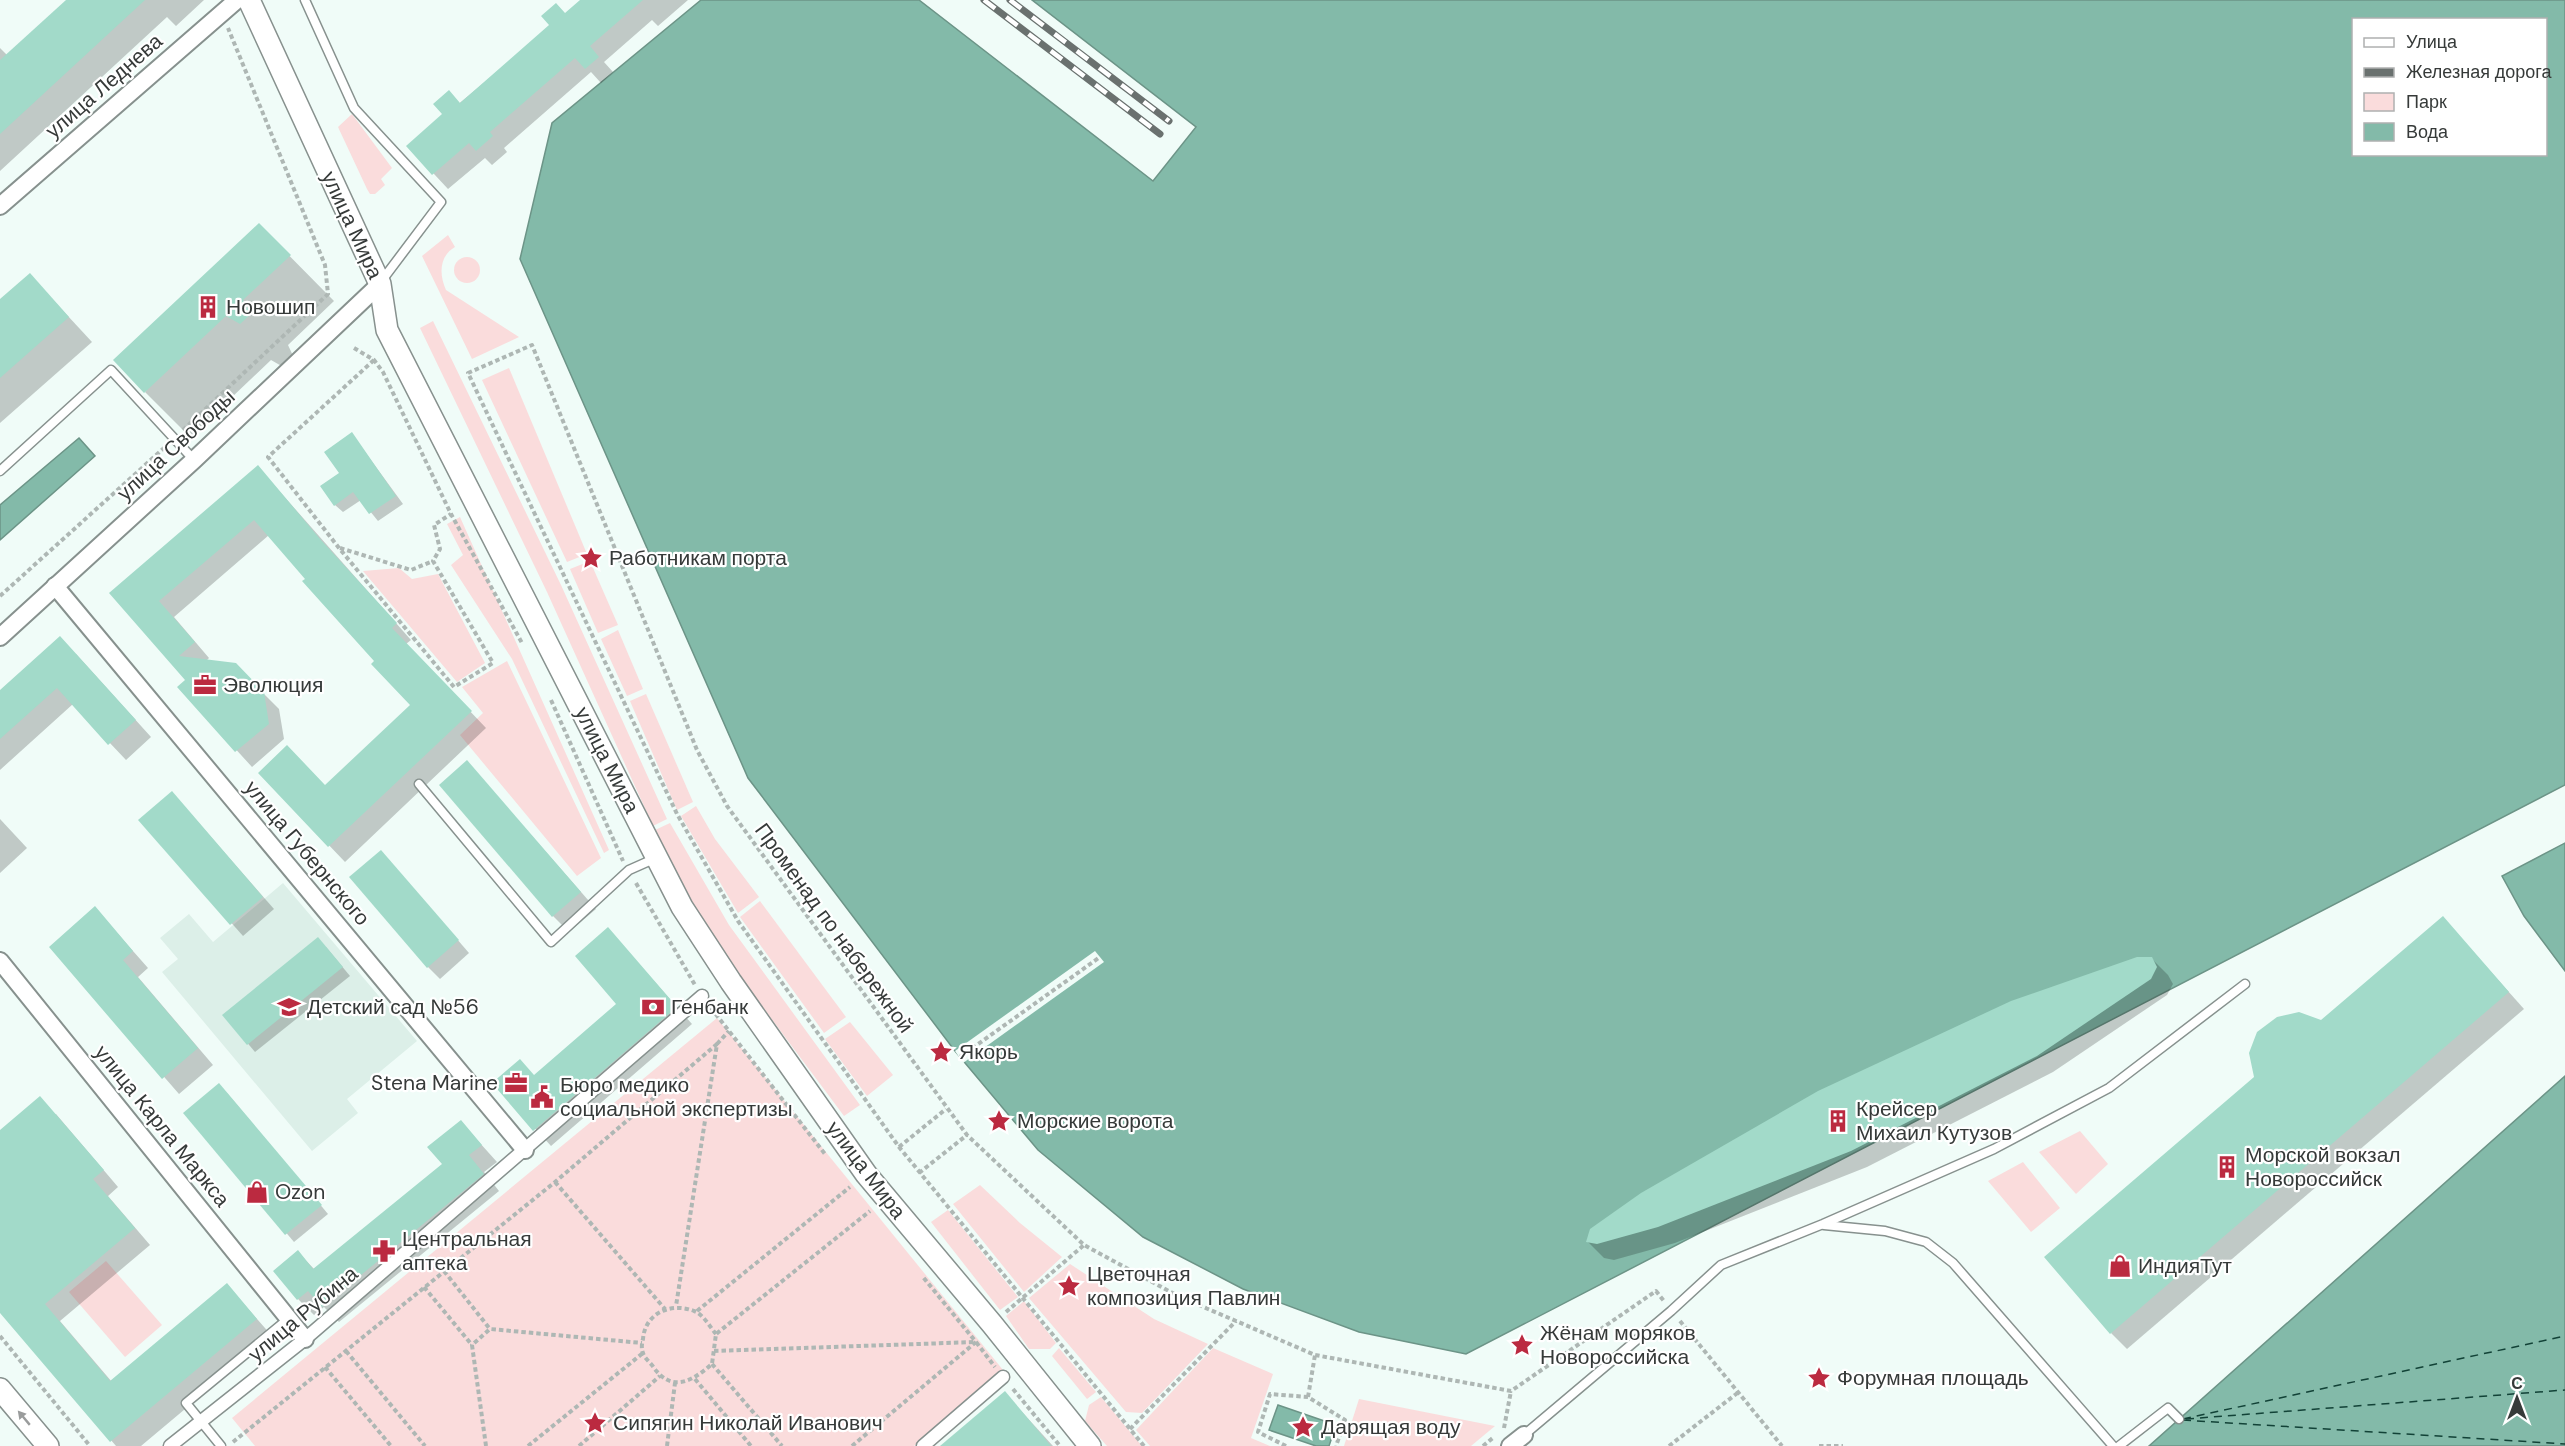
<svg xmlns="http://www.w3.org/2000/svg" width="2565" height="1446" font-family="'DM Sans',sans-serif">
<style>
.built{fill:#dcefe8}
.green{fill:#fadcdc}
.water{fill:#83baa9;stroke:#6c9487;stroke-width:1.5;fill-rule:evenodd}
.pier{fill:#f0fcf8}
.shadow{fill:#0003}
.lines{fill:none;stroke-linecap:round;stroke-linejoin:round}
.ferry{stroke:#124237;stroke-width:1.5;stroke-dasharray:8 6;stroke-linecap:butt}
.building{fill:#a2dac9}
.service-casing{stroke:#87918e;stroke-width:11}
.pedestrian-casing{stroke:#87918e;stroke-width:15}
.minor-casing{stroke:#87918e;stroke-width:20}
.tertiary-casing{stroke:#87918e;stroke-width:24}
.path{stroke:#aeb7b4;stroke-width:4;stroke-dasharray:4.5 3;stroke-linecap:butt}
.service{stroke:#fff;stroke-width:8}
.pedestrian{stroke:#fff;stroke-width:12}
.minor{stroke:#fff;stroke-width:16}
.tertiary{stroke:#fff;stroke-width:21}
.rail-casing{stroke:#6a716f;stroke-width:7}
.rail{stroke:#fff;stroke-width:4.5;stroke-dasharray:14;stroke-linecap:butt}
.oneway{fill:#9a9c9c}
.labels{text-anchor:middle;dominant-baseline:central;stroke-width:4.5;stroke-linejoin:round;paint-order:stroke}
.street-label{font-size:21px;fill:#363a39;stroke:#fff}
.poi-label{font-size:21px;fill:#363a39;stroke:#fff;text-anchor:start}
</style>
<rect width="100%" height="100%" fill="#f0fcf8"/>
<path class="built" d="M283 883 417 1041 347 1099 358 1113 312 1151 162 972 178 959 160 938 189 914 213 942Z"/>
<g class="green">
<path d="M352 114 392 168 381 179 385 185 375 194H370L367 189 338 127Z"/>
<path d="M448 235 455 247C439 256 439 275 446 290L519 337 472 359 422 256Z"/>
<circle cx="467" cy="270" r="13"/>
<path d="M433 321 561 585 667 819 653 826 547 592 420 328Z"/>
<path d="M509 368 587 554 567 562 482 380Z"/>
<path d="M460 517 609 850 604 853 512 659 451 565 463 555 447 524Z"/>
<path d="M590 561 618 625 598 633 570 569Z"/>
<path d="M399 568 412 579 438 574 485 663 457 682 363 571Z"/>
<path d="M618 630 643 689 627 696 601 639Z"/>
<path d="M507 661 601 858 577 876 460 735 483 713 462 687Z"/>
<path d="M646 694 693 802 677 810 630 701Z"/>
<path d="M696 806 715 839 759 897 738 913 681 816Z"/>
<path d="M670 823 729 925 860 1105 844 1116 711 938 674 871 655 830Z"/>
<path d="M760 901 846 1017 824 1033 740 917Z"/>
<path d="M717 1018 1003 1370 914 1446H255L232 1418Z"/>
<path d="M850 1022 893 1075 867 1096 825 1039Z"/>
<path d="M2080 1131 2108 1164 2076 1194 2039 1152Z"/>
<path d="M2023 1162 2060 1208 2031 1232 1988 1181Z"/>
<path d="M980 1185 1020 1223 1062 1257 1024 1292 953 1204Z"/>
<path d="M948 1210 1018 1297 1000 1310 931 1222Z"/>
<path d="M106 1261 162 1325 125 1357 69 1292Z"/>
<path d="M1070 1264 1154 1319 1208 1344 1142 1413 1126 1412 1029 1298Z"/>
<path d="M1024 1301 1056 1343 1050 1349H1029L1006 1316Z"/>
<path d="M1059 1348 1096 1392 1087 1399 1052 1356Z"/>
<path d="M1213 1348 1273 1374 1251 1438 1270 1446H1150L1136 1430Z"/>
<path d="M1101 1397 1142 1446H1107L1085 1421 1089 1405Z"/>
<path d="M1359 1399 1495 1426 1471 1446H1344Z"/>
</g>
<g class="water">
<path d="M701 0H919L1153 181 1196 127 1032 0H2565V785L1466 1354 1359 1332 1243 1289 1143 1237 1038 1150 955 1051 748 778 520 259 552 123ZM2354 20H2546V154H2354Z"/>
<path d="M79 438 95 456 0 540V505Z"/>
<path d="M2565 843V971L2524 916 2502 876Z"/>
<path d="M2565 1076V1446H2149Z"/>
<path d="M1278 1405 1336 1425 1329 1446H1316L1269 1430Z"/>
</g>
<path class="pier" d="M1095 951 1104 962 963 1063 955 1051Z"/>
<g class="shadow">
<path d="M68 0H204L176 26 167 17 0 171V48L8 56Z"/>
<path d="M583 0H688L658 26 652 20 604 62 613 72 601 83 591 72 504 148 507 152 492 165 485 158 448 189 408 146Z"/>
<path d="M259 225 334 301 288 345 295 360 285 368 271 360 190 437 145 392Z"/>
<path d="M30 275 92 342 0 423V301Z"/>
<path d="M352 434 403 504 378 521 361 500 343 512 335 505 341 473Z"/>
<path d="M258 467 411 640 406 644 486 728 345 862 260 773 325 787 412 705 269 535 174 617 209 658 206 661 251 681 279 709 284 739 252 767 179 687 187 680 112 593Z"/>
<path d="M76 654 151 737 126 760 73 704 0 770V692Z"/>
<path d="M467 762 596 909 569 932 553 916Z"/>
<path d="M183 805 274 909 243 936 140 820Z"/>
<path d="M0 819 27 848 0 873Z"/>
<path d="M392 864 469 953 440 979 428 967Z"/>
<path d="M95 908 148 968 138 977 213 1065 179 1094 51 947Z"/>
<path d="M2443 918 2524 1009 2127 1349 2111 1333 2255 1077Z"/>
<path d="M608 929 692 1024 551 1146 494 1083 535 1076 619 1004Z"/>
<path d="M326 947 350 976 255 1052 224 1015Z"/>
<path d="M2151 958 2168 975 2173 984 2167 995 2053 1072 1867 1167 1675 1243 1614 1260 1604 1258 1588 1242Z"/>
<path d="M227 1093 328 1214 294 1242 185 1113Z"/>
<path d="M56 1114 118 1187 108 1196 150 1245 60 1321 112 1382 227 1285 272 1336 141 1446H116L0 1310V1132Z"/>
<path d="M461 1122 497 1162 484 1172 499 1191 339 1322 324 1307 314 1315 298 1299V1252L315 1270 444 1164Z"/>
<path d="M1005 1393 1053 1446H942Z"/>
</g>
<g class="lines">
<g class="ferry">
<path d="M2183 1419 2565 1336"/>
<path d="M2186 1419 2565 1390"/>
<path d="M2183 1420 2565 1444"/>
</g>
</g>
<g class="building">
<path d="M66 0H145L0 134V60Z"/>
<path d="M580 0H643L590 46 599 57 585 69 575 58 490 132 493 136 476 151 469 143 432 175 406 146 442 114 433 104 449 90 460 103 549 25 541 16 556 3 565 13Z"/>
<path d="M259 223 291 255 243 300 251 314 240 324 226 316 144 393 113 360Z"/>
<path d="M30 273 69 317 0 378V299Z"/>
<path d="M352 432 396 496 369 514 353 492 334 506 320 486 339 473 324 452Z"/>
<path d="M258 465 320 539 397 623 392 628 472 711 328 847 258 773 287 745 325 785 410 705 371 664 374 661 302 581 305 579 254 520 159 601 195 642 179 656 236 663 264 692 269 724 235 752 177 687 185 680 109 593Z"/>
<path d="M60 636 136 720 108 745 57 688 0 739V690Z"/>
<path d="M467 760 581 892 552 917 439 785Z"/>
<path d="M172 791 263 897 230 925 138 820Z"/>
<path d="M381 850 459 940 427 968 349 877Z"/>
<path d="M95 906 133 951 123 960 198 1048 162 1079 49 947Z"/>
<path d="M2443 916 2509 992 2110 1334 2044 1257 2254 1077 2249 1053 2257 1032 2277 1017 2299 1012 2321 1020Z"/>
<path d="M608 927 677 1007 533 1131 492 1083 520 1059 534 1075 616 1004 575 956Z"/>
<path d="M318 937 343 967 247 1045 222 1015Z"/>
<path d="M2137 957H2152L2157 967 2151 979 2037 1056 1851 1151 1658 1227 1597 1244 1586 1242 1590 1229 1641 1193 1818 1091 2011 1001Z"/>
<path d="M219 1083 322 1205 285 1235 183 1113Z"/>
<path d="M40 1096 104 1170 93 1179 135 1228 45 1304 110 1381 227 1283 257 1319 110 1442 0 1313V1130Z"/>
<path d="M461 1120 482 1145 469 1155 484 1174 322 1307 308 1291 297 1300 273 1271 298 1250 313 1269 442 1164 427 1147Z"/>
<path d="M1005 1391 1051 1446H940Z"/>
</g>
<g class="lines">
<g class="service-casing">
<g id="service">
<path d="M305 0 354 108 441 202 380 283"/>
<path d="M0 471 111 370 194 460"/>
<path d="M419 784 551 942 629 870 656 858"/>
<path d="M1824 1225 1885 1231 1926 1242 1953 1263 2113 1446"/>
<path d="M1524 1435 1671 1311 1721 1265 1823 1224 1994 1149 2109 1088 2245 984"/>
<path d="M221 1446 186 1403 288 1319"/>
<path d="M2119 1446 2168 1408 2179 1419"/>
</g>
</g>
<g class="pedestrian-casing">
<g id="pedestrian">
<path d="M170 1446 305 1339 702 996"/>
<path d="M923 1446 1003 1377"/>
</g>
</g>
<g class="minor-casing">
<g id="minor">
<path d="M0 206 237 0"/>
<path d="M55 586 525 1150"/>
<path d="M0 637 194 460 380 284"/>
<path d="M0 961 305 1339"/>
<path d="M1510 1446 1524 1435"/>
</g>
</g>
<g class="tertiary-casing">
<g id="tertiary">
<path d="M249 0 380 284 387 330 682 907 731 982 866 1174 992 1324 1090 1446"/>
<path d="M0 1389 48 1446"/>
</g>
</g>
<g class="path">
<path d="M354 348 374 360 383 372 451 514 522 643"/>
<path d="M374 360 268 457 339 548 454 687 493 663 433 561 440 549 434 525 451 514"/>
<path d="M183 430 328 294 325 265 228 28"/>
<path d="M340 548 411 570 433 561"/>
<path d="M0 596 164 448"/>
<path d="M551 700 623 861"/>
<path d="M636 883 695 985"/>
<path d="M711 1008 825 1154"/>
<path d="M717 1044 729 1031"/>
<path d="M960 1057 1100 957"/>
<path d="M899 1147 946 1109"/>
<path d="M919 1173 967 1135"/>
<path d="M555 1182 665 1309"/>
<path d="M444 1271 490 1329"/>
<path d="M424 1287 472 1345"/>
<path d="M697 1311 850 1187"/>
<path d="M1006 1312 1084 1245"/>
<path d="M1680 1321 1782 1446"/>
<path d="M716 1334C710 1327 703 1314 694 1311 671 1302 645 1313 643 1339 642 1342 641 1349 643 1353 644 1358 651 1363 654 1368 673 1393 692 1381 712 1364L716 1334 870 1211"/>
<path d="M0 1336 90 1446"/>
<path d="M346 1351 425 1446"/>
<path d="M714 1351 976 1342 995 1367"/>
<path d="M712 1364 782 1446"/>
<path d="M325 1367 391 1446"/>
<path d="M695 1379 751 1446"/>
<path d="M1013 1389 1060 1446"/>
<path d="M1308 1397 1315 1355"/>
<path d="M1504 1428 1511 1391"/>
<path d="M1130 1429 1236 1321"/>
<path d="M233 1442 555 1182 717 1044 676 1306"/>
<path d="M486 1446 472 1345 490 1329 642 1343"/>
<path d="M528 1446 643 1353"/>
<path d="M579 1446 660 1376"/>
<path d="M667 1446 675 1383"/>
<path d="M852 1446 976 1342 923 1277"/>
<path d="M1144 1446 899 1147 738 921 677 814 468 373 532 345 697 750 727 806 967 1135 1084 1245 1178 1296 1315 1355 1511 1391 1656 1291 1664 1301"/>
<path d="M1286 1446 1258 1432 1270 1394 1308 1397 1345 1420 1336 1446"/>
<path d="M1483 1446 1494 1437"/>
<path d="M1669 1446 1740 1391"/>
<path d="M1819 1446H1843"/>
</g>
<use href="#service" class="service"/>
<use href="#pedestrian" class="pedestrian"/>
<use href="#minor" class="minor"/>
<use href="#tertiary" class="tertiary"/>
<g class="rail-casing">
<g id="rail">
<path d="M984 0 1160 134"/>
<path d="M1010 0 1169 121"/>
</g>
</g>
<use href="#rail" class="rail"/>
</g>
<defs><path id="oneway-solid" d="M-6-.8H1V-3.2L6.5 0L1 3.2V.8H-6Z" transform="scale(1.5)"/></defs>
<use class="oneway" href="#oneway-solid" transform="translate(24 1418) rotate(-130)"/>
<defs>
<g id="building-bare" transform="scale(1.8)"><path d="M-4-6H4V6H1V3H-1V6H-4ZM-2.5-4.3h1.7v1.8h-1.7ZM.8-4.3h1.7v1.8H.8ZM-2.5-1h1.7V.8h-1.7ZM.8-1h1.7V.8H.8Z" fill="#bb2a40" stroke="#fff" stroke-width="2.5" paint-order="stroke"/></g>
<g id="sight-bare" transform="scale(1.8)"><path d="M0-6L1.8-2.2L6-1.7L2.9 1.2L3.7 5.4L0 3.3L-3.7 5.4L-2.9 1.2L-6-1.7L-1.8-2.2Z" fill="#bb2a40" stroke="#fff" stroke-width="2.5" paint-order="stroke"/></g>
<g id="office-bare" transform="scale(1.8)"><path d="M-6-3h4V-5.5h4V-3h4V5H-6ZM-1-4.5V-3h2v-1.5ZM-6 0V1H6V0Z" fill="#bb2a40" stroke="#fff" stroke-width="2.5" paint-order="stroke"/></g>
<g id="school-bare" transform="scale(1.8)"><path d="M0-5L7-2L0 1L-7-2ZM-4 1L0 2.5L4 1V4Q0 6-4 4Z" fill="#bb2a40" stroke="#fff" stroke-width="2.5" paint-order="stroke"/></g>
<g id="bank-bare" transform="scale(1.8)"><path d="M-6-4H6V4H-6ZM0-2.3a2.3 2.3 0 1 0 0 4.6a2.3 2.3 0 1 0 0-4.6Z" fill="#bb2a40" stroke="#fff" stroke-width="2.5" paint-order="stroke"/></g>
<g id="civic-bare" transform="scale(1.8)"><path d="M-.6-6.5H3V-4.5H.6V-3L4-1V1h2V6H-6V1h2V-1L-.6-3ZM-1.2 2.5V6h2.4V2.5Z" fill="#bb2a40" stroke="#fff" stroke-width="2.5" paint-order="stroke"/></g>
<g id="shop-bare" transform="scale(1.8)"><path d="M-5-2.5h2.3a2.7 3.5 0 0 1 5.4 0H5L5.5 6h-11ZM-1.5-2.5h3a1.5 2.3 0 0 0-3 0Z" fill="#bb2a40" stroke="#fff" stroke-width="2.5" paint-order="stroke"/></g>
<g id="pharmacy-bare" transform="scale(1.8)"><path d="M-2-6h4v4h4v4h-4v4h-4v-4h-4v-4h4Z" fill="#bb2a40" stroke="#fff" stroke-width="2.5" paint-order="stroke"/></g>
</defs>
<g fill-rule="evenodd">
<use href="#building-bare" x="208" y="307"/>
<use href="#sight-bare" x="591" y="558"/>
<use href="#office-bare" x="205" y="685"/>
<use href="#school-bare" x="289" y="1007"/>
<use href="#bank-bare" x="653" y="1007"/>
<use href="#sight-bare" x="941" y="1052"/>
<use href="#office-bare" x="516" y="1083"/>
<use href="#civic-bare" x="542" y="1097"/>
<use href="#sight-bare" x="999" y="1121"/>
<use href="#building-bare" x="1838" y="1121"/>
<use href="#building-bare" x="2227" y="1167"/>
<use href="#shop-bare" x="257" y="1192"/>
<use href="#pharmacy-bare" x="384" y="1251"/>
<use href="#shop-bare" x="2120" y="1266"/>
<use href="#sight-bare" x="1069" y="1286"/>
<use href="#sight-bare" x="1522" y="1345"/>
<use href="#sight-bare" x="1819" y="1378"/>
<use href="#sight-bare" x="595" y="1423"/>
<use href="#sight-bare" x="1303" y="1427"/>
</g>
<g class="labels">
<g class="street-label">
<text transform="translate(104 86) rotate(-41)">улица Леднева</text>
<text transform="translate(352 225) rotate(65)">улица Мира</text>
<text transform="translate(176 445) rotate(-43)">улица Свободы</text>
<text transform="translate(607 760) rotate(63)">улица Мира</text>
<text transform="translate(307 853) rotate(50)">улица Губернского</text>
<text transform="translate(834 928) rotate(54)">Променад по набережной</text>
<text transform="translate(162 1126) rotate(51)">улица Карла Маркса</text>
<text transform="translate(866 1170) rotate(53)">улица Мира</text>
<text transform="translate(303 1314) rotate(-40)">улица Рубина</text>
</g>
<g class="poi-label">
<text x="226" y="307">Новошип</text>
<text x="609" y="558">Работникам порта</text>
<text x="223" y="685">Эволюция</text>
<text x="307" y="1007">Детский сад №56</text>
<text x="671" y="1007">Генбанк</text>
<text x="959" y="1052">Якорь</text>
<text x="498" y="1083" text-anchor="end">Stena Marine</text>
<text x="560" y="1085">Бюро медико<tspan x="560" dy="24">социальной экспертизы</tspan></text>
<text x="1856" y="1109">Крейсер<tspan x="1856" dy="24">Михаил Кутузов</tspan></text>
<text x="1017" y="1121">Морские ворота</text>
<text x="2245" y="1155">Морской вокзал<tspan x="2245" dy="24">Новороссийск</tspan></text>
<text x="275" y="1192">Ozon</text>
<text x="402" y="1239">Центральная<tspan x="402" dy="24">аптека</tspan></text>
<text x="2138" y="1266">ИндияТут</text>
<text x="1087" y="1274">Цветочная<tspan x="1087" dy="24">композиция Павлин</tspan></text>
<text x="1540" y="1333">Жёнам моряков<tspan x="1540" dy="24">Новороссийска</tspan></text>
<text x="1837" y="1378">Форумная площадь</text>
<text x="613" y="1423">Сипягин Николай Иванович</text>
<text x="1321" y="1427">Дарящая воду</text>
</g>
</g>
<rect x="2352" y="18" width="195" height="138" fill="#ffffff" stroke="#afb0b0" stroke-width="1.5"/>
<rect x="2364" y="38" width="30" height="9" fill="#ffffff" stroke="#afb0b0" stroke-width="1.5"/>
<text x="2406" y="48" font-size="18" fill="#363a39">Улица</text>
<rect x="2364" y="68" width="30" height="9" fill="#6a716f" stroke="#afb0b0" stroke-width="1.5"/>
<text x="2406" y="78" font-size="18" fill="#363a39">Железная дорога</text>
<rect x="2364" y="93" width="30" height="18" fill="#fadcdc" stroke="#afb0b0" stroke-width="1.5"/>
<text x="2406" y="108" font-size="18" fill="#363a39">Парк</text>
<rect x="2364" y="123" width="30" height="18" fill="#83baa9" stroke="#afb0b0" stroke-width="1.5"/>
<text x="2406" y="138" font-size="18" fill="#363a39">Вода</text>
<g transform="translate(2517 1398)" stroke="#ffffff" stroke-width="4.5" paint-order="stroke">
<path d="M0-4.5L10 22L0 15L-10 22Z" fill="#363a39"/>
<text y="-9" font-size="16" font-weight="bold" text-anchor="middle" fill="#363a39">С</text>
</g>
</svg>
